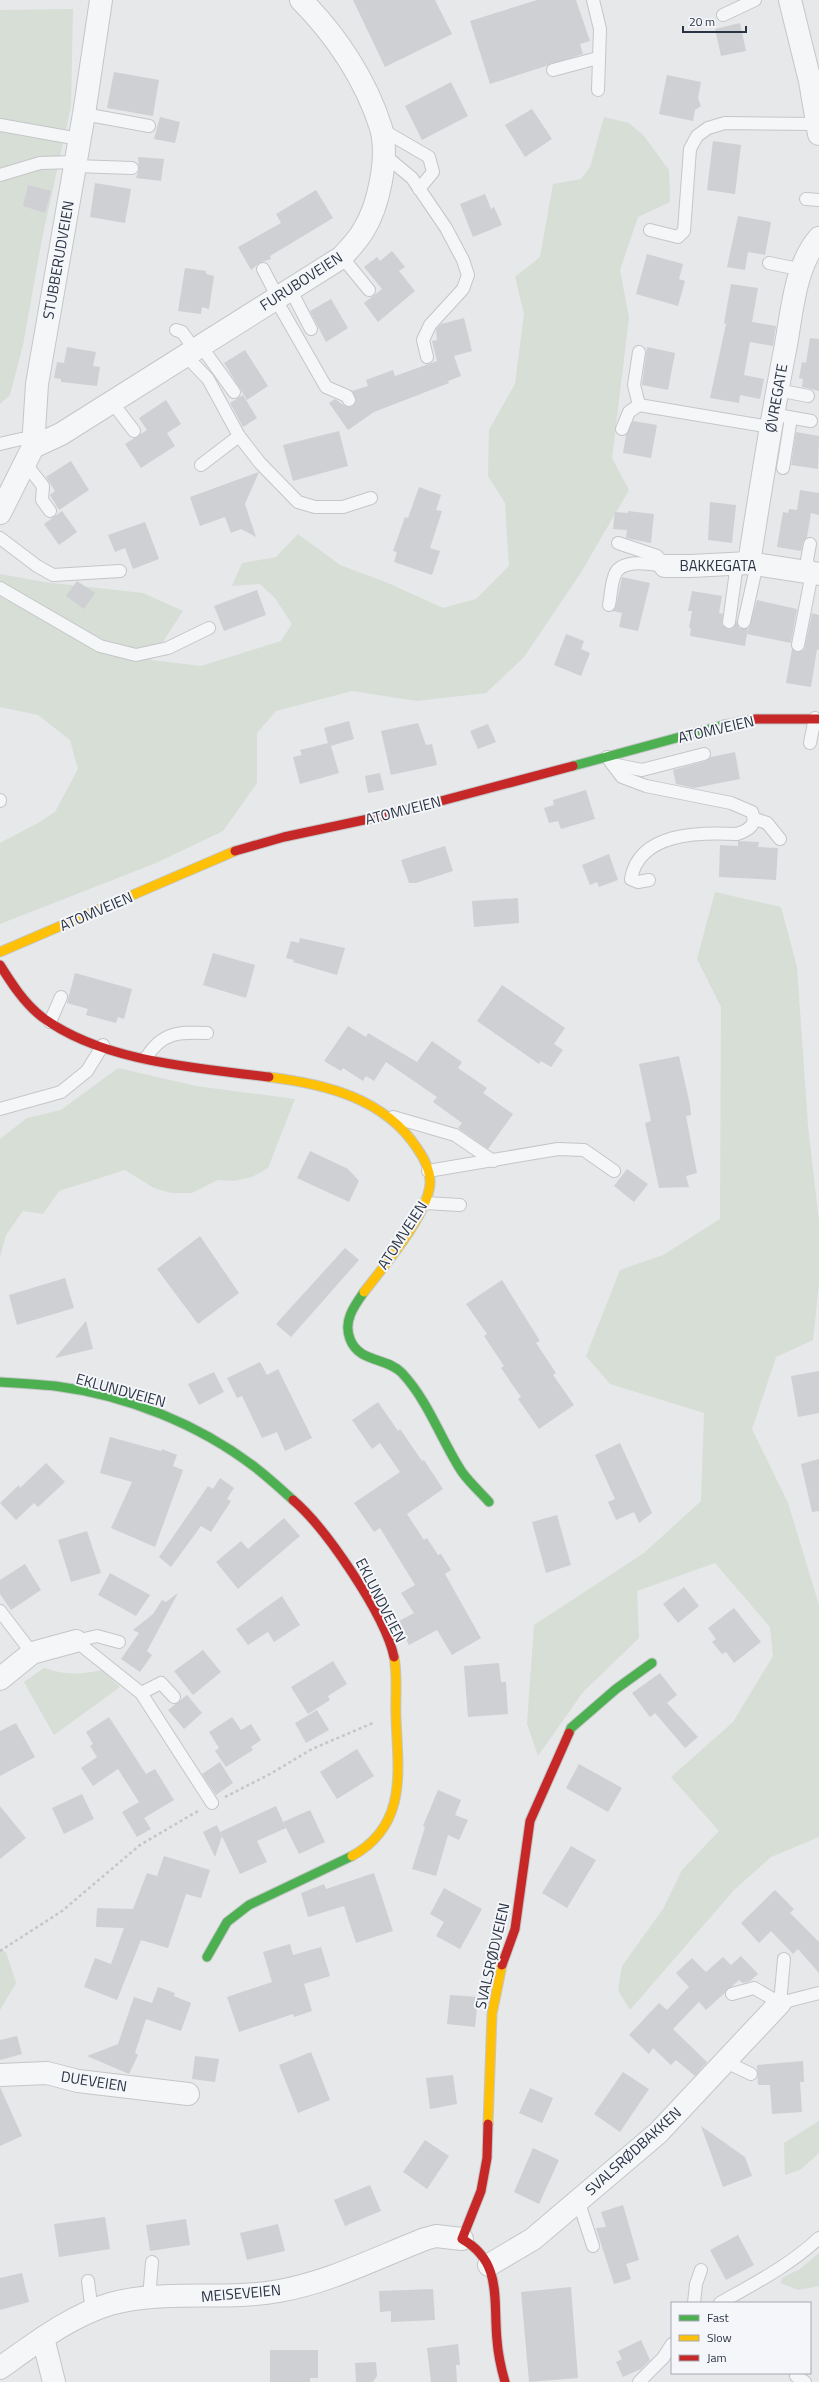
<svg xmlns="http://www.w3.org/2000/svg" width="819" height="2382" font-family="'Titillium Web',sans-serif">
<style>
.green{fill:#d6ded6}
.building{fill:#ced0d3}
.lines{fill:none;stroke-linecap:round;stroke-linejoin:round}
.lane-casing{stroke:#c4c6c8;stroke-width:14}
.street-casing{stroke:#c4c6c8;stroke-width:24}
.fast-casing{stroke:#c4c6c8;stroke-width:11}
.slow-casing{stroke:#c4c6c8;stroke-width:11}
.jam-casing{stroke:#c4c6c8;stroke-width:11}
.path{stroke:#c5c6ca;stroke-width:2.5;stroke-dasharray:3 3;stroke-linecap:butt}
.lane{stroke:#f5f6f7;stroke-width:12}
.street{stroke:#f5f6f7;stroke-width:22}
.fast{stroke:#4caf50;stroke-width:9}
.slow{stroke:#ffc107;stroke-width:9}
.jam{stroke:#c62828;stroke-width:9}
.labels{text-anchor:middle;dominant-baseline:central;stroke-width:4;stroke-linejoin:round;paint-order:stroke}
.street-label{font-size:15px;fill:#2b3445;stroke:#f4f6f9}
</style>
<rect width="100%" height="100%" fill="#e6e8ea"/>
<g class="green">
<path d="M73 9 71 106 42 239 23 345 10 395 0 404V10Z"/>
<path d="M604 117 629 123 644 136 669 170 670 202 638 217 620 270 629 318 612 458 629 490 580 574 524 657 486 693 417 701 352 691 276 711 257 733V783L223 831 156 863 0 924V843L38 823 55 812 78 769 70 740 38 715 0 707V574L44 582 143 593 183 611 151 660 201 666 281 641 292 624 275 598 260 584 232 586 242 563 276 557 298 534 340 565 388 583 443 608 476 599 509 566 505 503 488 476 489 430 515 384 524 314 515 277 540 257 553 184 581 179 590 167Z"/>
<path d="M715 892 781 907 797 967 808 1126 819 1222V1284L813 1340 776 1357 752 1429 788 1503 819 1605V1837L771 1857 735 1889 630 2010 618 1990 622 1966 663 1909 682 1870 719 1831 671 1777 733 1722 773 1656 770 1627 715 1563 637 1591 639 1638 583 1692 538 1756 527 1724 534 1625 644 1553 701 1501 704 1413 610 1384 586 1356 620 1270 663 1255 720 1219 721 1007 697 959Z"/>
<path d="M118 1068 196 1086 295 1099 268 1168 252 1177 234 1181 218 1180 192 1193H171L154 1188 125 1170 59 1191 43 1214 23 1211 6 1235 0 1257V1139L27 1118 61 1110Z"/>
<path d="M44 1668C65 1675 81 1675 102 1670L120 1687 54 1735 24 1682Z"/>
<path d="M0 1950 6 1952 16 1983 0 2010Z"/>
<path d="M819 2121V2153L800 2170 785 2175 784 2143Z"/>
<path d="M819 2253V2286L798 2290 781 2283 782 2278 800 2269Z"/>
</g>
<g class="building">
<path d="M353 0H435L452 34 385 67Z"/>
<path d="M537 0H576L590 41 580 44 583 54 490 84 470 21Z"/>
<path d="M740 23 746 51 721 56 715 29Z"/>
<path d="M114 72 159 80 153 116 107 108Z"/>
<path d="M667 75 701 82 698 98 701 106 695 110 693 121 659 114Z"/>
<path d="M451 82 468 116 422 140 405 106Z"/>
<path d="M532 109 552 139 525 157 505 125Z"/>
<path d="M160 117 180 122 175 143 154 139Z"/>
<path d="M713 141 741 145 735 194 707 190Z"/>
<path d="M138 157 164 159 161 181 136 178 139 169Z"/>
<path d="M95 183 131 189 125 223 90 217Z"/>
<path d="M28 185 51 191 45 213 23 206Z"/>
<path d="M316 190 333 218 270 256 271 259 259 263 251 270 238 247 281 223 276 214Z"/>
<path d="M485 194 491 209 494 207 502 225 473 237 460 204Z"/>
<path d="M738 216 771 222 765 255 748 252 745 270 727 267Z"/>
<path d="M392 251 405 267 399 271 415 291 378 322 364 303 382 289 364 267 377 257 380 261Z"/>
<path d="M647 254 683 264 679 279 685 281 678 306 636 294Z"/>
<path d="M185 268 206 271V274L214 276 209 309 202 307 201 314 178 311Z"/>
<path d="M731 284 758 288 752 322 776 326 773 346 750 342 744 375 764 379 760 399 740 395 739 403 710 398 726 324 724 323Z"/>
<path d="M331 299 348 328 326 342 310 311Z"/>
<path d="M464 318 472 351 454 356 461 376 448 381 449 383 374 412 348 430 329 403 335 399 345 406 352 407 356 400 352 391 368 386 366 380 393 370 395 376 437 361 432 341 437 340 436 329 441 324Z"/>
<path d="M810 338 819 339V391L802 387 803 379 799 378 802 362 806 363Z"/>
<path d="M67 347 96 352 93 366 100 367 97 386 61 382V379L54 378 57 362 64 363Z"/>
<path d="M647 347 675 353 668 390 642 385Z"/>
<path d="M245 350 268 386 247 400 224 363Z"/>
<path d="M243 395 257 418 243 427 230 403Z"/>
<path d="M166 400 181 424 167 433 175 446 141 468 125 444 147 430 139 418Z"/>
<path d="M633 421 657 425 651 458 623 453 626 435Z"/>
<path d="M339 431 348 466 293 481 283 445Z"/>
<path d="M796 432 819 436 818 469 791 465Z"/>
<path d="M71 461 89 490 59 510 50 495 55 491 46 477Z"/>
<path d="M259 472 245 504 256 537 241 529 231 533 225 517 200 526 190 497Z"/>
<path d="M419 487 441 495 436 510 442 511 430 548 440 551 432 575 394 562 397 552 393 551 405 517 408 518Z"/>
<path d="M800 490 819 493V515L811 513 807 537 803 542 801 551 777 547 783 512 788 513 789 509 797 510Z"/>
<path d="M710 502 736 505 732 543 708 540Z"/>
<path d="M62 511 77 532 59 545 44 524Z"/>
<path d="M628 511 654 514 651 543 626 538 627 530 613 529 615 512 628 513Z"/>
<path d="M145 522 159 559 133 569 125 548 115 552 108 535Z"/>
<path d="M622 577 650 583 638 631 619 627 622 613 613 611 616 606Z"/>
<path d="M77 581 95 593 84 609 66 596Z"/>
<path d="M257 590 266 615 224 631 214 606Z"/>
<path d="M692 591 722 596 719 613 723 614 722 625 728 629H731L737 621 739 628H748L745 646 690 636 691 628H689L692 611H688Z"/>
<path d="M757 600 797 609 791 643 747 634Z"/>
<path d="M812 613 819 615V650L817 649 811 687 786 683 792 649 797 652 804 650Z"/>
<path d="M566 634 584 641 581 649 590 653 581 676 554 665Z"/>
<path d="M349 721 354 739 331 746 339 773 300 784 293 757 302 755 300 750 328 743 324 728Z"/>
<path d="M418 723 426 745 432 744 437 765 391 775 381 731Z"/>
<path d="M488 724 496 742 478 749 470 731Z"/>
<path d="M735 752 740 779 694 788 676 784 673 770 706 761 711 757Z"/>
<path d="M380 773 384 790 368 793 365 776Z"/>
<path d="M586 790 595 819 561 829 558 821 549 823 544 808 554 805 553 800Z"/>
<path d="M738 841 759 842 758 847 778 848 776 880 719 877 720 845 738 846Z"/>
<path d="M445 846 453 871 416 883H409L401 860Z"/>
<path d="M609 854 618 880 599 887 597 882 590 885 582 865Z"/>
<path d="M518 898 519 923 474 927 472 901Z"/>
<path d="M300 938 345 948 337 975 293 962 294 960 286 958 291 941 299 943Z"/>
<path d="M213 953 255 965 246 998 203 985Z"/>
<path d="M75 973 132 989 124 1019 118 1017 116 1023 86 1015 88 1009 67 1003Z"/>
<path d="M502 985 565 1028 554 1044 563 1050 551 1067 541 1061 539 1064 477 1021Z"/>
<path d="M348 1026 366 1037 368 1033 417 1062 432 1041 462 1062 458 1068 487 1088 483 1093 513 1114 488 1149 458 1128 462 1123 433 1102 437 1097 386 1062 374 1081 366 1076 363 1081 343 1068 341 1071 324 1061Z"/>
<path d="M679 1056 690 1105 691 1115 686 1116 697 1173 686 1176 689 1187 659 1188 645 1123 651 1121 639 1064Z"/>
<path d="M310 1151 348 1169 359 1181 349 1202 297 1178Z"/>
<path d="M627 1169 648 1184 634 1202 614 1186Z"/>
<path d="M200 1236 239 1293 198 1324 157 1269Z"/>
<path d="M345 1248 359 1260 291 1337 276 1324Z"/>
<path d="M65 1278 74 1308 17 1325 9 1295Z"/>
<path d="M502 1280 540 1341 536 1343 556 1373 553 1375 574 1405 539 1429 518 1399 521 1397 501 1368 504 1366 484 1336 487 1334 466 1304Z"/>
<path d="M86 1321 93 1349 55 1358Z"/>
<path d="M260 1362 267 1375 278 1369 312 1438 285 1451 277 1432 262 1438 242 1396 237 1398 227 1378Z"/>
<path d="M819 1371V1413L798 1417 791 1376Z"/>
<path d="M214 1372 224 1392 199 1405 188 1384Z"/>
<path d="M378 1402 398 1431 400 1429 422 1461 424 1460 443 1489 407 1514 424 1540 427 1538 438 1555 441 1554 451 1570 445 1574 481 1638 452 1655 437 1630 409 1645 397 1622 414 1613 401 1593 415 1585 380 1528 374 1532 354 1503 400 1472 380 1443 372 1449 352 1420Z"/>
<path d="M110 1437 161 1451 162 1449 177 1455 173 1466 183 1470 155 1547 111 1528 132 1482 100 1473Z"/>
<path d="M620 1443 652 1513 639 1523 634 1512 616 1520 608 1502 615 1499 595 1455Z"/>
<path d="M819 1459V1511L812 1512 801 1464Z"/>
<path d="M46 1463 65 1482 38 1507 34 1503 16 1520 0 1503 19 1485 20 1488Z"/>
<path d="M220 1478 234 1488 227 1499 231 1501 211 1532 201 1526 171 1567 159 1557 208 1486 213 1489Z"/>
<path d="M557 1515 571 1565 546 1573 532 1522Z"/>
<path d="M284 1518 300 1536 238 1589 216 1562 241 1541 248 1549Z"/>
<path d="M87 1531 101 1573 71 1582 58 1540Z"/>
<path d="M25 1564 41 1590 11 1610 0 1594V1580Z"/>
<path d="M110 1573 150 1595 136 1616 98 1595Z"/>
<path d="M684 1587 699 1606 678 1623 663 1604Z"/>
<path d="M178 1593 147 1651 152 1655 140 1672 121 1659 139 1633 133 1630 153 1614 162 1600 166 1602Z"/>
<path d="M282 1596 300 1625 274 1642 268 1632 248 1645 236 1629Z"/>
<path d="M734 1608 761 1642 734 1663 726 1652 722 1654 712 1642 716 1639 708 1628Z"/>
<path d="M203 1650 221 1672 193 1695 174 1671Z"/>
<path d="M333 1661 347 1684 328 1696 330 1700 308 1714 291 1687Z"/>
<path d="M499 1663 501 1682H506L508 1714 468 1717 464 1666Z"/>
<path d="M660 1673 677 1695 667 1703 698 1737 685 1748 655 1713 650 1717 632 1693Z"/>
<path d="M187 1695 202 1713 184 1729 168 1710Z"/>
<path d="M317 1710 329 1730 306 1743 295 1723Z"/>
<path d="M109 1717 146 1774 155 1769 174 1800 144 1818 151 1829 137 1837 122 1812 139 1802 118 1769 93 1786 81 1768 97 1757 90 1746 93 1744 86 1732Z"/>
<path d="M232 1717 241 1730 251 1724 261 1740 251 1747 253 1750 226 1767 215 1751 219 1748 209 1732Z"/>
<path d="M16 1723 35 1757 0 1776V1731Z"/>
<path d="M357 1749 374 1776 337 1799 320 1772Z"/>
<path d="M220 1762 233 1783 216 1795 202 1774Z"/>
<path d="M579 1764 622 1788 608 1812 566 1788Z"/>
<path d="M438 1790 461 1800 455 1815 468 1820 459 1840 448 1835 436 1876 412 1869 425 1827 423 1826Z"/>
<path d="M82 1794 94 1819 64 1834 52 1808Z"/>
<path d="M0 1806 26 1838 0 1859Z"/>
<path d="M276 1806 286 1828 257 1841 267 1862 240 1874 220 1832Z"/>
<path d="M310 1810 325 1842 299 1854 283 1822Z"/>
<path d="M217 1825 222 1836 215 1857 203 1832Z"/>
<path d="M571 1846 596 1860 567 1908 542 1893Z"/>
<path d="M164 1856 210 1870 201 1898 186 1894 168 1948 141 1940 117 2000 84 1987 95 1958 111 1964 124 1928 96 1927 97 1908 133 1909 147 1873 157 1876Z"/>
<path d="M374 1873 393 1931 356 1943 344 1906 308 1917 301 1893 324 1884 326 1889Z"/>
<path d="M444 1888 482 1909 460 1949 436 1936 444 1922 430 1914Z"/>
<path d="M775 1890 794 1909 790 1913 819 1942V1973L798 1949 793 1954 771 1931 759 1943 741 1923Z"/>
<path d="M290 1944 293 1955 321 1947 330 1976 304 1984 312 2011 294 2017 293 2014 239 2032 227 1997 272 1982 263 1952Z"/>
<path d="M741 1956 758 1974 750 1981 743 1983 739 1980 706 2010 699 2002 673 2029 707 2062 695 2076 676 2060 671 2065 653 2048 649 2054 629 2035 659 2003 667 2010 689 1987 676 1973 692 1958 706 1972 723 1957 731 1965Z"/>
<path d="M158 1987 175 1993 174 1996 191 2003 181 2031 146 2019 135 2053 138 2055 129 2074 87 2056 118 2044 134 1997 152 2003Z"/>
<path d="M450 1995 478 1997 475 2027 447 2024Z"/>
<path d="M17 2036 22 2054 0 2060V2040Z"/>
<path d="M311 2052 330 2100 298 2113 279 2065Z"/>
<path d="M195 2056 219 2059 215 2082 192 2079Z"/>
<path d="M803 2061 804 2082H800L802 2112 772 2114 770 2085H758L757 2065Z"/>
<path d="M623 2072 649 2089 620 2132 594 2114Z"/>
<path d="M453 2075 457 2104 430 2109 426 2078Z"/>
<path d="M0 2087 22 2136 0 2146Z"/>
<path d="M530 2088 553 2098 542 2123 519 2113Z"/>
<path d="M701 2126 745 2157 752 2176 723 2187Z"/>
<path d="M425 2140 449 2156 427 2189 403 2172Z"/>
<path d="M533 2148 559 2160 539 2204 514 2192Z"/>
<path d="M370 2185 381 2211 345 2226 334 2200Z"/>
<path d="M623 2205 639 2260 626 2264 631 2279 614 2284 596 2228 606 2227 601 2212Z"/>
<path d="M105 2217 110 2249 59 2257 54 2224Z"/>
<path d="M186 2219 190 2245 150 2251 146 2225Z"/>
<path d="M278 2224 285 2251 247 2260 240 2233Z"/>
<path d="M738 2235 754 2265 726 2280 710 2250Z"/>
<path d="M22 2273 29 2302 0 2310V2278Z"/>
<path d="M571 2287 578 2378 529 2382 521 2292Z"/>
<path d="M433 2289 435 2320 391 2322V2311L380 2312 379 2291Z"/>
<path d="M641 2340 650 2360 641 2369 623 2377 616 2362 622 2359 618 2351Z"/>
<path d="M458 2344 460 2365H456L457 2382H431L427 2348Z"/>
<path d="M270 2350H318V2378H310V2382H270Z"/>
<path d="M376 2362 377 2376 373 2382H356L355 2363Z"/>
</g>
<g class="lines">
<g class="lane-casing">
<g id="lane">
<path d="M593 0 600 29 598 90"/>
<path d="M723 15 755 0"/>
<path d="M553 70 598 58"/>
<path d="M84 114 149 126"/>
<path d="M0 125 79 139"/>
<path d="M381 129 429 157 433 172 419 189"/>
<path d="M382 153 412 178 446 228 463 260 468 275 463 289 430 325 423 340 427 357"/>
<path d="M75 166 132 168"/>
<path d="M0 175 40 163 75 162"/>
<path d="M806 199 819 200"/>
<path d="M650 230 678 237 684 231 690 149 697 136 708 128 725 123 818 124"/>
<path d="M342 257 369 290"/>
<path d="M769 263 803 270"/>
<path d="M263 269 277 296"/>
<path d="M290 289 311 329"/>
<path d="M275 298 326 387 347 396 349 400"/>
<path d="M176 330 182 332 195 350"/>
<path d="M201 346 234 392"/>
<path d="M186 356 208 379 239 436 260 463 298 502 315 507H343L371 498"/>
<path d="M777 390 808 396"/>
<path d="M111 401 134 431"/>
<path d="M639 405 634 385 639 352"/>
<path d="M783 416 811 421"/>
<path d="M622 429 629 412 639 405 770 427"/>
<path d="M0 444 21 439 33 441"/>
<path d="M25 463 43 486 42 500 50 511"/>
<path d="M201 465 239 436"/>
<path d="M783 468 791 418"/>
<path d="M0 538 37 566 53 575 120 571"/>
<path d="M618 543 657 556 665 566"/>
<path d="M810 572 807 560 810 544"/>
<path d="M0 588 100 646 136 655 168 648 209 628"/>
<path d="M609 605C611 596 611 585 614 577 619 557 651 564 665 566"/>
<path d="M729 622 737 564"/>
<path d="M744 622 757 564"/>
<path d="M798 645 812 573"/>
<path d="M810 743 815 718"/>
<path d="M607 757 622 777 646 786 731 803 752 812C757 825 749 830 737 834 700 832 639 832 631 879L638 882 649 880"/>
<path d="M612 764 642 770 704 754"/>
<path d="M0 801V800"/>
<path d="M755 819 767 823 780 839"/>
<path d="M50 1022 61 997"/>
<path d="M146 1058C162 1032 178 1032 207 1033"/>
<path d="M0 1109 61 1092 87 1071 103 1045"/>
<path d="M393 1117 455 1135 493 1161"/>
<path d="M428 1171 558 1149 584 1150 614 1171"/>
<path d="M425 1203 460 1205"/>
<path d="M0 1611 32 1653"/>
<path d="M76 1641 141 1693 212 1803"/>
<path d="M76 1641 97 1636 119 1642"/>
<path d="M141 1693 161 1683 174 1697"/>
<path d="M732 1994 754 1988 780 2003 819 1993"/>
<path d="M780 2003 784 1959"/>
<path d="M724 2061 751 2074"/>
<path d="M578 2200 593 2246"/>
<path d="M88 2281 92 2312"/>
<path d="M149 2298 152 2262"/>
<path d="M694 2303 696 2284 701 2270"/>
<path d="M720 2303C755 2283 789 2266 819 2238"/>
<path d="M796 2376 805 2382"/>
<path d="M639 2382 663 2358 672 2344"/>
</g>
</g>
<g class="street-casing">
<g id="street">
<path d="M790 0 810 81 819 134"/>
<path d="M33 447 61 434 342 257C349 249 358 240 363 231 379 206 389 157 381 128 366 80 336 35 301 0"/>
<path d="M0 513 33 447 37 384 84 114 101 0"/>
<path d="M749 563C760 492 771 421 785 350 792 314 794 267 819 238"/>
<path d="M665 566H691L749 563 819 574"/>
<path d="M0 1679 32 1653 76 1641"/>
<path d="M0 2075 47 2073 78 2081 188 2094"/>
<path d="M489 2265 533 2239 658 2133 780 2003"/>
<path d="M43 2338 54 2382"/>
<path d="M0 2368C34 2344 70 2316 110 2304 164 2289 224 2301 279 2291 330 2282 376 2258 425 2239L436 2236 462 2239"/>
</g>
</g>
<g class="fast-casing">
<g id="fast">
<path d="M573 766 724 725"/>
<path d="M364 1292C354 1306 343 1321 350 1339 359 1363 387 1357 402 1373 429 1402 441 1440 462 1472 470 1483 480 1492 489 1502"/>
<path d="M0 1382C18 1383 37 1384 55 1386 126 1395 199 1424 256 1468 269 1478 281 1489 293 1500"/>
<path d="M569 1733 571 1728 616 1689 652 1663"/>
<path d="M207 1957 227 1922 249 1905 352 1856"/>
</g>
</g>
<g class="slow-casing">
<g id="slow">
<path d="M0 952 235 851"/>
<path d="M269 1077C325 1084 384 1098 417 1148 424 1158 431 1171 430 1184 427 1216 384 1266 364 1292"/>
<path d="M352 1856C408 1825 398 1771 396 1718 395 1698 398 1677 394 1657"/>
<path d="M488 2124 492 2014 502 1965"/>
</g>
</g>
<g class="jam-casing">
<g id="jam">
<path d="M724 725 756 719H819"/>
<path d="M235 851 284 837 392 814 573 766"/>
<path d="M0 965C12 984 24 1003 42 1017 102 1062 197 1068 269 1077"/>
<path d="M293 1500C326 1528 385 1615 394 1657"/>
<path d="M502 1965 515 1929 530 1821 569 1733"/>
<path d="M488 2124 487 2158 481 2191 462 2239C503 2262 493 2300 497 2340 498 2354 501 2368 505 2382"/>
</g>
</g>
<g class="path">
<path d="M225 1797 270 1774 312 1749 375 1722"/>
<path d="M0 1951 62 1911 140 1845 198 1811"/>
</g>
<use href="#lane" class="lane"/>
<use href="#street" class="street"/>
<use href="#fast" class="fast"/>
<use href="#slow" class="slow"/>
<use href="#jam" class="jam"/>
</g>
<g class="labels">
<g class="street-label">
<text transform="translate(58 260) rotate(-80)">STUBBERUDVEIEN</text>
<text transform="translate(301 281) rotate(-33)">FURUBOVEIEN</text>
<text transform="translate(776 398) rotate(-80)">ØVREGATE</text>
<text x="718" y="565">BAKKEGATA</text>
<text transform="translate(716 729) rotate(-13)">ATOMVEIEN</text>
<text transform="translate(403 810) rotate(-14)">ATOMVEIEN</text>
<text transform="translate(96 911) rotate(-23)">ATOMVEIEN</text>
<text transform="translate(402 1235) rotate(-57)">ATOMVEIEN</text>
<text transform="translate(121 1390) rotate(15)">EKLUNDVEIEN</text>
<text transform="translate(381 1600) rotate(63)">EKLUNDVEIEN</text>
<text transform="translate(492 1956) rotate(-77)">SVALSRØDVEIEN</text>
<text transform="translate(94 2081) rotate(9)">DUEVEIEN</text>
<text transform="translate(633 2151) rotate(-42)">SVALSRØDBAKKEN</text>
<text transform="translate(241 2293) rotate(-5)">MEISEVEIEN</text>
</g>
</g>
<rect x="671" y="2302" width="140" height="72" fill="#f4f6f9" stroke="#a4a8b1"/>
<rect x="679" y="2315" width="20" height="6" fill="#4caf50" stroke="#a4a8b1"/>
<text x="707" y="2322" font-size="12" fill="#2b3445">Fast</text>
<rect x="679" y="2335" width="20" height="6" fill="#ffc107" stroke="#a4a8b1"/>
<text x="707" y="2342" font-size="12" fill="#2b3445">Slow</text>
<rect x="679" y="2355" width="20" height="6" fill="#c62828" stroke="#a4a8b1"/>
<text x="707" y="2362" font-size="12" fill="#2b3445">Jam</text>
<path d="M683 26v6h63v-6" fill="none" stroke="#2b3445" stroke-width="2"/>
<text x="689" y="26" font-size="12" fill="#2b3445" stroke="#f4f6f9" stroke-width="3" paint-order="stroke">20 m</text>
</svg>
